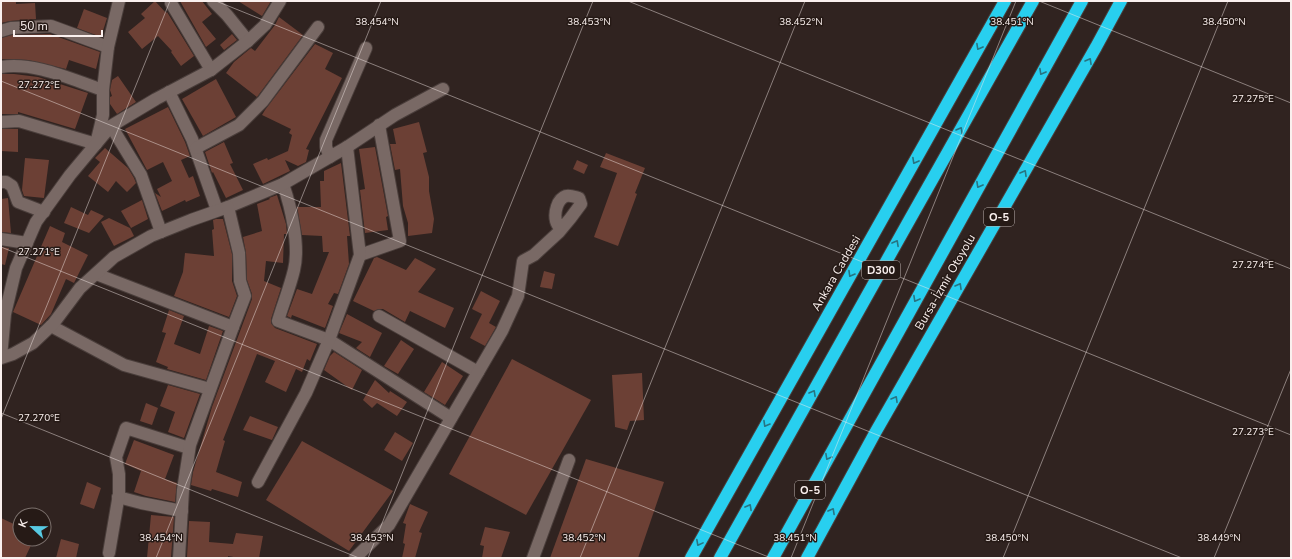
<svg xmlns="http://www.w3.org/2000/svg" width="1292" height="559" font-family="'Nunito Sans',sans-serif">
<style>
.building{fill:#6c4035}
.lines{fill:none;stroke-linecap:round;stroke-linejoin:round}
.minor-casing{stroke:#4a3e3b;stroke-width:14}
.highway-casing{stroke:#4a3e3b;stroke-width:14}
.minor{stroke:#796965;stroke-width:12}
.highway{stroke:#28cfef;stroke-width:12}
.oneway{stroke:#277482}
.ticks{fill:none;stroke:#faf0ee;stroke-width:1;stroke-opacity:0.45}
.labels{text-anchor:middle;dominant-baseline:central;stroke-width:3;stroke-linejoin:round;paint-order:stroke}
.shield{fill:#261a16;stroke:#bab0ad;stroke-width:1}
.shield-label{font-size:11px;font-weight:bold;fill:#faf0ee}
.street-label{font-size:12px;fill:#faf0ee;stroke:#261a16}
.ticks-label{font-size:10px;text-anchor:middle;fill:#faf0ee;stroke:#261a16;stroke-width:3;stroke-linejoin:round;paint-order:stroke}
</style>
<rect width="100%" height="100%" fill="#302320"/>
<g class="building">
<path d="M1 1H16V4L35 3 36 19 10 21 1 23Z"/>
<path d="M155 1 166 13 167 12 194 56 181 66 171 52 172 51 158 36 142 49 128 32 145 18 141 14Z"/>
<path d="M180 1H202L212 14 202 22 216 39 206 47Z"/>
<path d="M238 1H271L262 16Z"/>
<path d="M84 9 107 18 101 37 77 28Z"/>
<path d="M279 17 303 35 257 97 226 73 234 62 251 48 255 51 275 25Z"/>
<path d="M50 34 100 52 96 69 69 60 66 69 28 60 1 59V38L12 35Z"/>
<path d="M232 34 237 40 224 50 220 45Z"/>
<path d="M315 44 333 53 325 69 342 78 306 149 309 150 306 162 298 166 285 160 290 171 263 184 253 164 267 158 268 160 288 151 292 135 289 133 291 129 262 115 265 110Z"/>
<path d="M1 74H14L38 77 88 93 75 129 18 112V114H1Z"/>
<path d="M118 76 136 102 117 114 110 104V97L112 96 110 90 112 80Z"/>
<path d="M216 79 236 117 203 136 182 99Z"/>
<path d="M168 107 185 142 190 156 181 160 189 178 193 176 200 196 186 202 185 200 162 211 155 193 161 197 157 189 172 181 163 162 147 170 125 129Z"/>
<path d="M419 122 427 152 423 153 429 177V191L434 219 432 233 408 236V223L403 206 400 169 395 170 390 144H396L393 129Z"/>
<path d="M1 129H18V152L1 151Z"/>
<path d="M224 142 233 163 230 164 243 190 226 198 213 172 212 173 205 152Z"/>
<path d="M375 147 388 216 386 217 388 230 365 233 360 190 365 189 359 149Z"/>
<path d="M105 148 128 168 134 178 136 183 127 192 116 181 108 192 88 176 100 162 95 158Z"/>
<path d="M606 153 645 168 635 193 637 194 618 246 594 237 617 173 600 167Z"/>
<path d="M25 158 49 160 44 198 24 196 22 190Z"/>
<path d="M577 160 588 165 584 174 573 169Z"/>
<path d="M341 163 350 236H347L349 264 338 294 334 293 328 304 333 306 325 328 292 315 291 318 287 316 297 289 312 294 329 252H323L322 236 302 235 297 207H321L320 181H324V171Z"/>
<path d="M277 195 286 224 287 234H284L283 263 266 261 264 281 281 288 271 319V323L275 328 317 344 310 361 307 359 302 372 296 369 286 392 265 382 275 361 257 354 223 440 225 441 216 472 242 482 238 497 212 489 211 491 191 485 193 472 212 407 252 299V294L247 280 246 253 243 237 262 231 257 204 270 199 269 198Z"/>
<path d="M8 198 11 233 1 232V199Z"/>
<path d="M142 200 148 219 131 228 121 211Z"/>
<path d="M71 207 88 215 91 210 104 216 89 233 64 223Z"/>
<path d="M109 218 130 228 134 236 114 246 101 222Z"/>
<path d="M216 219H223L232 254V281L237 296 229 317 174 296 183 272 185 253 214 256 212 230 214 229 213 220Z"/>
<path d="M50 226 65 233 62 242 88 255 74 283 66 279 51 314 41 325 13 312Z"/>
<path d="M1 247 9 248 5 265 1 264Z"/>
<path d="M377 257 406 270 415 258 436 269 418 292 454 308 445 328 410 311 405 322 383 309H379L374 311 353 301 374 258Z"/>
<path d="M544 271 555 274 552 289 540 287Z"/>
<path d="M481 291 500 301 489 323 496 327 485 346 470 338 482 314 472 309Z"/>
<path d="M169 310 184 316 174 344 200 354 209 326 223 331 206 380 167 369 168 367 156 362 166 333 162 332Z"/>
<path d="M347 314 382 333 370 357 356 348 362 342 339 333Z"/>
<path d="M401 340 414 349 398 374 384 366Z"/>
<path d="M334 352 362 370 352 390 324 370 330 356Z"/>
<path d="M512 359 591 400 526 515 449 474Z"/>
<path d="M442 362 463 376 445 405 424 392Z"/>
<path d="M642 373 644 420 630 421 627 430 615 427 612 375Z"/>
<path d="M375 380 389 393 390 391 407 402 397 416 377 403 372 408 363 400Z"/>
<path d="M168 385 200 394 184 438 168 432 175 412 160 406Z"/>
<path d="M146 403 158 408 152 425 140 421Z"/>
<path d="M250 416 278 427 272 440 243 430Z"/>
<path d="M395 432 413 443 402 461 384 450Z"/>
<path d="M134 440 174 455 165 479 177 483 175 502 146 496 134 492 141 471 125 464Z"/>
<path d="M302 441 393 491 349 551 266 500Z"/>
<path d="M586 459 664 482 638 558H550Z"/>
<path d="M87 482 101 488 94 509 80 504Z"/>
<path d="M410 504 428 512 419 532 422 533 415 558H402L405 544 403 543 406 524 403 523Z"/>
<path d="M151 515 174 517 171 558H147Z"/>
<path d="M1 518 20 527V539H34L25 558H1Z"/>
<path d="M189 521 210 522 209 542 233 544 236 533 263 536 259 558H239L228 556V558L187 557Z"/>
<path d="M485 527 510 532 501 558H482L484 546 480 545Z"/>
<path d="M61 539 79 544 76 558H56Z"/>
</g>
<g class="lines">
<g class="minor-casing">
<g id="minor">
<path d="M213 1 227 15 248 41"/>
<path d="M171 3 211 70"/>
<path d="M1 31 11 28 51 26 108 47"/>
<path d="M1 67C36 62 70 79 103 90"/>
<path d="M169 92 192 139 217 210"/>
<path d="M1 122 19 121 96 144 103 115V90L108 47 119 1"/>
<path d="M111 126 141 175 161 232"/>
<path d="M196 148 239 125 263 101 318 27"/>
<path d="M330 157 326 147V140L366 48"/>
<path d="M1 182H6L12 186 18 202 44 212"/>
<path d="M283 184C291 207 300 246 294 270 290 287 283 304 278 321L329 340 451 418"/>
<path d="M1 239 27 243"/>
<path d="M360 255 400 241 379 125"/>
<path d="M96 274 233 327"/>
<path d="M379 316 478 372"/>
<path d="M51 326 124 365 210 389"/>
<path d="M1 357 5 314 16 268 36 222 70 175 111 126 156 99 211 70 248 41 265 25 280 1"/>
<path d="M1 358 13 354 33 343 53 324 80 288 114 257 151 236 191 220 228 207 283 184 347 147 395 115 443 89"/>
<path d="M258 482 306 393 329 340 360 255 347 147"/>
<path d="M118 497 141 503 182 511"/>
<path d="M109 553 119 494V474L116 457 126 428 189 448"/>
<path d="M179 558 183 490 190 445 233 327 245 296 240 281 239 253 228 207"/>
<path d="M355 558 389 525 502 331 518 296 523 261 534 255 559 232C567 223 574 214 581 204L579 198C575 197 570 195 566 196 557 199 554 213 556 221 557 225 559 227 561 229"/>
<path d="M533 558 569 460"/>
</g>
</g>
<g class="highway-casing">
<g id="highway">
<path d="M691 558 1005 1"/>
<path d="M720 558 910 219 1033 1"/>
<path d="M773 558 1082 1"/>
<path d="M807 558 875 433 1096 47 1121 1"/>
</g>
</g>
<use href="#minor" class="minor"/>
<use href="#highway" class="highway"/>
</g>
<defs><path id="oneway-chevron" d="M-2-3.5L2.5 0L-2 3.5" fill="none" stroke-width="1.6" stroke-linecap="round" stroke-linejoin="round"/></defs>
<g class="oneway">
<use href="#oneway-chevron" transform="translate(979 47) rotate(119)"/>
<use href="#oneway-chevron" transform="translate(1089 61) rotate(-60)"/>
<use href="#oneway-chevron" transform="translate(1042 72) rotate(119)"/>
<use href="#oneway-chevron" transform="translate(960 130) rotate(-60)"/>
<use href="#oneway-chevron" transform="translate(915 161) rotate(119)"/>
<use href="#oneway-chevron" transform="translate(1024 173) rotate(-60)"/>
<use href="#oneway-chevron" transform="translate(979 185) rotate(119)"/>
<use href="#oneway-chevron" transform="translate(896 243) rotate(-61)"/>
<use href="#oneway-chevron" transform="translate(851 274) rotate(120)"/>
<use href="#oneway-chevron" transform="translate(959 286) rotate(-60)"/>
<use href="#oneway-chevron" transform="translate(916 299) rotate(119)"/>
<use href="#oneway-chevron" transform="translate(813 393) rotate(-61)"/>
<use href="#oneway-chevron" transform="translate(895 399) rotate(-60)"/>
<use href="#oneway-chevron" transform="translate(766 424) rotate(120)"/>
<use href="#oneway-chevron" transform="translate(828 457) rotate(119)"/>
<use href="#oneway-chevron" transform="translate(749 507) rotate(-61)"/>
<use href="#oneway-chevron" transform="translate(832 511) rotate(-61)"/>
<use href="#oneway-chevron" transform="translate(699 543) rotate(118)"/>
</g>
<path class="ticks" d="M216 1 1291 435M628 1 1291 269M1039 1 1291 103M1 81 1182 558M1 247 771 558M1 413 359 558M1 419 170 1M156 558 381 1M368 558 593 1M580 558 805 1M791 558 1016 1M1003 558 1228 1M1214 558 1291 369"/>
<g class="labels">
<g class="shield">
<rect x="984" y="208" width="30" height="18" rx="3"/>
<rect x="862" y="261" width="38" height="18" rx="3"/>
<rect x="795" y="481" width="30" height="18" rx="3"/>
</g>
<g class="shield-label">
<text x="999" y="217">O-5</text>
<text x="881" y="270">D300</text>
<text x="810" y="490">O-5</text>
</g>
<g class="street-label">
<text transform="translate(836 273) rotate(-60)">Ankara Caddesi</text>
<text transform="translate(945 282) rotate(-60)">Bursa-İzmir Otoyolu</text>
</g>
</g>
<g class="ticks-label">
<text x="377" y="25">38.454°N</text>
<text x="589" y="25">38.453°N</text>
<text x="801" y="25">38.452°N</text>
<text x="1012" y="25">38.451°N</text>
<text x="1224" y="25">38.450°N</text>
<text x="39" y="88">27.272°E</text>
<text x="1253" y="102">27.275°E</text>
<text x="39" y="255">27.271°E</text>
<text x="1253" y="268">27.274°E</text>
<text x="39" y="421">27.270°E</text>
<text x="1253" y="435">27.273°E</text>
<text x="161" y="541">38.454°N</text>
<text x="372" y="541">38.453°N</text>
<text x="584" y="541">38.452°N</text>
<text x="795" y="541">38.451°N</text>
<text x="1007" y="541">38.450°N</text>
<text x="1219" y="541">38.449°N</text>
</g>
<rect width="1292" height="559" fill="none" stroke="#faf0ee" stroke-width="4"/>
<g transform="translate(32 527) rotate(292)"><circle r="19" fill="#261a16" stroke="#7b706c"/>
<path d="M0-3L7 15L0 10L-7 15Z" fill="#57c9e2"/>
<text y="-6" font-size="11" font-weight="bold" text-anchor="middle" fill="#faf0ee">K</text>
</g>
<path d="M14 30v6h88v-6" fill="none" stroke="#faf0ee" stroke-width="2"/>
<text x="20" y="30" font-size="12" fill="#faf0ee" stroke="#261a16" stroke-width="3" paint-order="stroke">50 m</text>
</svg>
